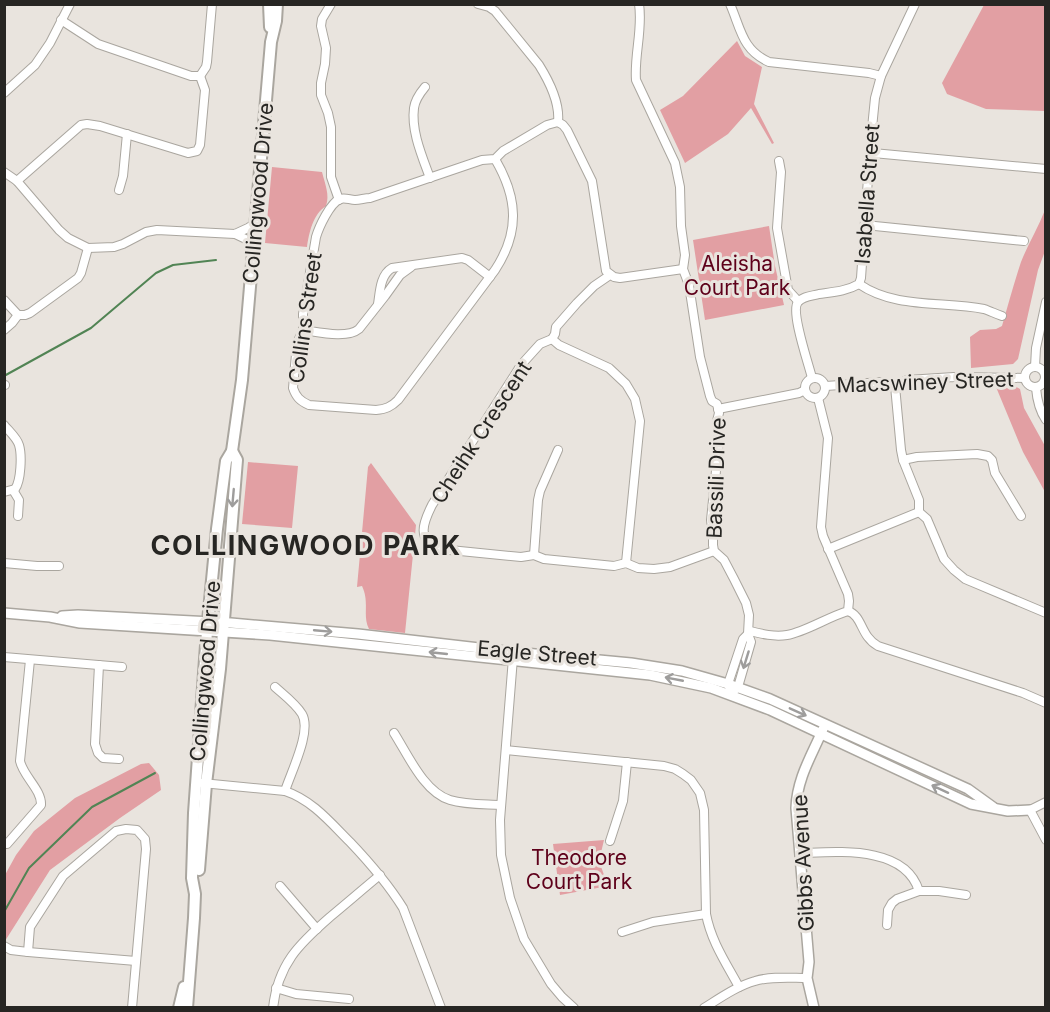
<svg xmlns="http://www.w3.org/2000/svg" width="1050" height="1012" font-family="Inter,sans-serif">
<style>
.green{fill:#e29fa3}
.lines{fill:none;stroke-linecap:round;stroke-linejoin:round}
.stream{stroke:#518454;stroke-width:2}
.minor-casing{stroke:#aaa69f;stroke-width:10}
.tertiary-casing{stroke:#aaa69f;stroke-width:12}
.secondary-casing{stroke:#aaa69f;stroke-width:14}
.minor{stroke:#fff;stroke-width:8}
.tertiary{stroke:#fff;stroke-width:9}
.secondary{stroke:#fff;stroke-width:10}
.oneway{stroke:#9e9d9c}
.labels{text-anchor:middle;dominant-baseline:central;stroke-width:6;stroke-linejoin:round;paint-order:stroke}
.street-label{font-size:21px;fill:#272623;stroke:#e9e4de}
.park-label{font-size:21px;fill:#5e001a;stroke:#e9e4de}
.district-label{font-size:27px;font-weight:bold;letter-spacing:1.5px;fill:#272623;stroke:#e9e4de}
</style>
<rect width="100%" height="100%" fill="#e9e4de"/>
<g class="green">
<path d="M984 5H1045V111L986 109 947 94 942 83Z"/>
<path d="M737 41 745 56 762 67 754 104 774 143 772 144 751 108 728 134 685 163 660 110 683 96Z"/>
<path d="M272 167 322 172C325 184 330 195 326 206 313 214 309 233 307 247L265 243Z"/>
<path d="M1045 210V251L1038 270 1018 359 1013 364 971 368 970 337 980 330 996 329 1002 326C1008 305 1014 283 1021 262 1028 244 1038 228 1045 210Z"/>
<path d="M769 226 775 266 784 305 705 320 693 240Z"/>
<path d="M1011 384 1020 389 1024 408 1045 446V492L1023 452 996 387Z"/>
<path d="M248 462 298 466 292 528 242 524Z"/>
<path d="M371 463 416 525 405 633 369 629C362 615 370 603 362 586L357 587 368 467Z"/>
<path d="M149 763 159 775 161 790 120 818 50 870 5 941V875L16 855 34 831 75 798 141 764Z"/>
<path d="M604 840 599 861 608 886 560 895 553 844Z"/>
</g>
<g class="lines">
<g class="stream">
<path d="M4 376 91 328 156 273 173 265 216 260"/>
<path d="M4 912 29 868 92 807 155 773"/>
</g>
<g class="minor-casing">
<g id="minor">
<path d="M331 4 322 19 321 26 326 48 325 64 321 83V95L328 113 331 127V177L339 200"/>
<path d="M478 4 489 7 495 11 539 65C549 81 560 103 558 122L563 125 567 130 592 181 606 271 614 277 620 278 683 269"/>
<path d="M639 4C643 29 634 55 636 80L675 163 680 187 681 226 685 255 683 269 689 285 700 357 710 396 712 401 717 404 719 413 717 421 719 433 718 451 711 520 713 537V545L714 551 724 560 734 579 746 603 749 615 748 634 751 642 738 687 734 691"/>
<path d="M730 4C741 29 742 50 769 62L869 73 881 76"/>
<path d="M61 20 98 44 191 76H200L206 67 207 62 212 4"/>
<path d="M425 87C420 93 415 100 414 108 411 131 422 156 430 178"/>
<path d="M4 93 35 65 50 43 70 4"/>
<path d="M873 153 1046 169"/>
<path d="M495 159C518 198 520 232 495 270L398 400C391 407 386 409 376 410L309 405C300 401 296 397 293 388L297 343 303 330V314L316 237C319 227 330 203 340 199 345 197 350 200 355 200 360 200 365 198 370 198L482 160 495 159 503 151 547 125 558 122"/>
<path d="M779 161 781 172 777 228 788 290 798 301"/>
<path d="M4 172 17 181 59 230 68 238 88 248 114 247 123 244 146 232 157 230 235 234 248 228 256 223"/>
<path d="M17 181 81 125 87 124 100 126 188 153 197 151 200 145 205 90 200 76"/>
<path d="M119 190 123 176 127 134"/>
<path d="M865 225 1024 241"/>
<path d="M235 234 254 243"/>
<path d="M610 275 594 286 577 303 556 327 555 334 552 339 540 344 521 365 432 505C423 523 416 540 440 549L521 557 534 555 544 559 614 566 626 563 638 568 654 569 670 567 714 551"/>
<path d="M859 284C895 309 943 301 984 309 990 311 996 314 1002 316"/>
<path d="M4 300 18 315H25L30 313 78 278 81 273 88 248"/>
<path d="M378 304C380 292 380 275 392 268L462 258 468 260 490 277"/>
<path d="M4 330 12 323 18 315"/>
<path d="M303 330C318 332 347 339 359 329L385 296 400 275 411 267"/>
<path d="M552 339 559 345 609 368 626 384 635 399 640 421 626 563"/>
<circle cx="1035" cy="377" r="10"/>
<path d="M1035 367 1036 348 1046 302"/>
<circle cx="815" cy="388" r="10"/>
<path d="M812 378C809 365 790 311 798 302 803 296 812 296 819 294 833 292 847 291 859 284L861 278 869 164 873 153 871 138 875 98 881 76 915 4"/>
<path d="M4 385H5"/>
<path d="M826 386 882 382 895 386 907 380 954 377 1025 378"/>
<path d="M895 386 901 450 903 460 919 500V512L927 519 944 559 954 570 965 579 1046 613"/>
<path d="M1036 388C1037 400 1039 410 1046 420"/>
<path d="M718 409 799 393 805 390"/>
<path d="M4 425C9 431 17 438 19 445 22 455 21 481 15 489L4 492"/>
<path d="M903 460 917 457 977 454 988 456 992 460 995 473 1021 516"/>
<path d="M13 490 19 500 18 516"/>
<path d="M828 549 919 512"/>
<path d="M534 555 538 500 540 491 558 450"/>
<path d="M4 563 37 566H59"/>
<path d="M848 611C863 616 860 636 878 646L1023 693 1046 703"/>
<path d="M750 631C762 634 774 637 787 635 805 632 828 617 848 611L849 601 848 594 823 536 821 527 828 438 818 398"/>
<path d="M4 657 122 667"/>
<path d="M513 658 500 820 501 855 510 898 524 939 551 984 562 997 574 1008"/>
<path d="M99 665 95 744 98 753 103 758 119 759"/>
<path d="M275 687C284 695 296 704 302 714 312 731 291 772 285 791"/>
<path d="M729 687 728 684 743 639 748 634"/>
<path d="M394 733C408 755 424 792 450 800 466 805 484 804 501 805"/>
<path d="M506 750 664 766 675 769 683 774 691 780 700 793 704 810 706 914C711 941 726 963 739 987"/>
<path d="M202 783 285 791C312 800 330 822 350 842 370 863 388 884 403 908L441 1008"/>
<path d="M1046 802 1030 810 1046 840"/>
<path d="M610 841 623 801 627 762"/>
<path d="M4 844H7L41 805C42 790 23 776 20 761L30 660"/>
<path d="M800 853C838 852 905 845 919 891"/>
<path d="M280 886 317 929"/>
<path d="M887 925 888 910 892 903 897 899 919 891H939L966 895"/>
<path d="M622 932 653 922 706 914"/>
<path d="M4 946 11 950 28 952 136 961"/>
<path d="M28 952 30 927 63 876 116 831 126 829 137 830 145 839 146 849 132 1008"/>
<path d="M276 988 296 994 349 999"/>
<path d="M273 1008C278 964 299 944 330 917 347 903 363 889 380 875"/>
<path d="M704 1008C720 998 737 986 755 981 771 976 791 978 807 978"/>
</g>
</g>
<g class="tertiary-casing">
<g id="tertiary">
<path d="M4 613 50 617 80 623 270 635 650 675 711 688 770 710 971 804 1008 811 1030 810"/>
<path d="M62 616 78 615 231 623 358 634 514 652 631 663 682 671 728 684 770 699 968 789 993 807"/>
<path d="M814 1008 807 978 809 962 796 808C797 778 812 755 823 729"/>
</g>
</g>
<g class="secondary-casing">
<g id="secondary">
<path d="M269 4 270 27"/>
<path d="M199 870 206 784 220 669 237 460 232 451"/>
<path d="M179 1008 184 987"/>
<path d="M187 1008 194 918 195 894 192 878 194 813 207 631 217 529 226 461 232 451 242 380 271 42 276 21 277 4"/>
</g>
</g>
<use href="#minor" class="minor"/>
<use href="#tertiary" class="tertiary"/>
<use href="#secondary" class="secondary"/>
</g>
<defs><path id="oneway-shaft" d="M-6 0H5M1.5-3L5.5 0L1.5 3" fill="none" stroke-width="1.6" stroke-linecap="round" stroke-linejoin="round" transform="scale(1.5)"/></defs>
<g class="oneway">
<use href="#oneway-shaft" transform="translate(233 498) rotate(95)"/>
<use href="#oneway-shaft" transform="translate(323 631) rotate(5)"/>
<use href="#oneway-shaft" transform="translate(438 653) rotate(-174)"/>
<use href="#oneway-shaft" transform="translate(746 660) rotate(107)"/>
<use href="#oneway-shaft" transform="translate(674 679) rotate(-169)"/>
<use href="#oneway-shaft" transform="translate(798 712) rotate(24)"/>
<use href="#oneway-shaft" transform="translate(940 789) rotate(-155)"/>
</g>
<g class="labels">
<g class="street-label">
<text transform="translate(258 193) rotate(-85)">Collingwood Drive</text>
<text transform="translate(867 194) rotate(-86)">Isabella Street</text>
<text transform="translate(305 318) rotate(-82)">Collins Street</text>
<text transform="translate(925 382) rotate(-2)">Macswiney Street</text>
<text transform="translate(481 432) rotate(-57)">Cheihk Crescent</text>
<text transform="translate(716 478) rotate(-88)">Bassili Drive</text>
<text transform="translate(537 653) rotate(5)">Eagle Street</text>
<text transform="translate(205 671) rotate(-85)">Collingwood Drive</text>
<text transform="translate(803 863) rotate(-93)">Gibbs Avenue</text>
</g>
<g class="park-label">
<text x="737" y="263">Aleisha<tspan x="737" dy="24">Court Park</tspan></text>
<text x="579" y="857">Theodore<tspan x="579" dy="24">Court Park</tspan></text>
</g>
<g class="district-label">
<text x="306" y="545">COLLINGWOOD PARK</text>
</g>
</g>
<rect width="1050" height="1012" fill="none" stroke="#272623" stroke-width="12"/>
</svg>
